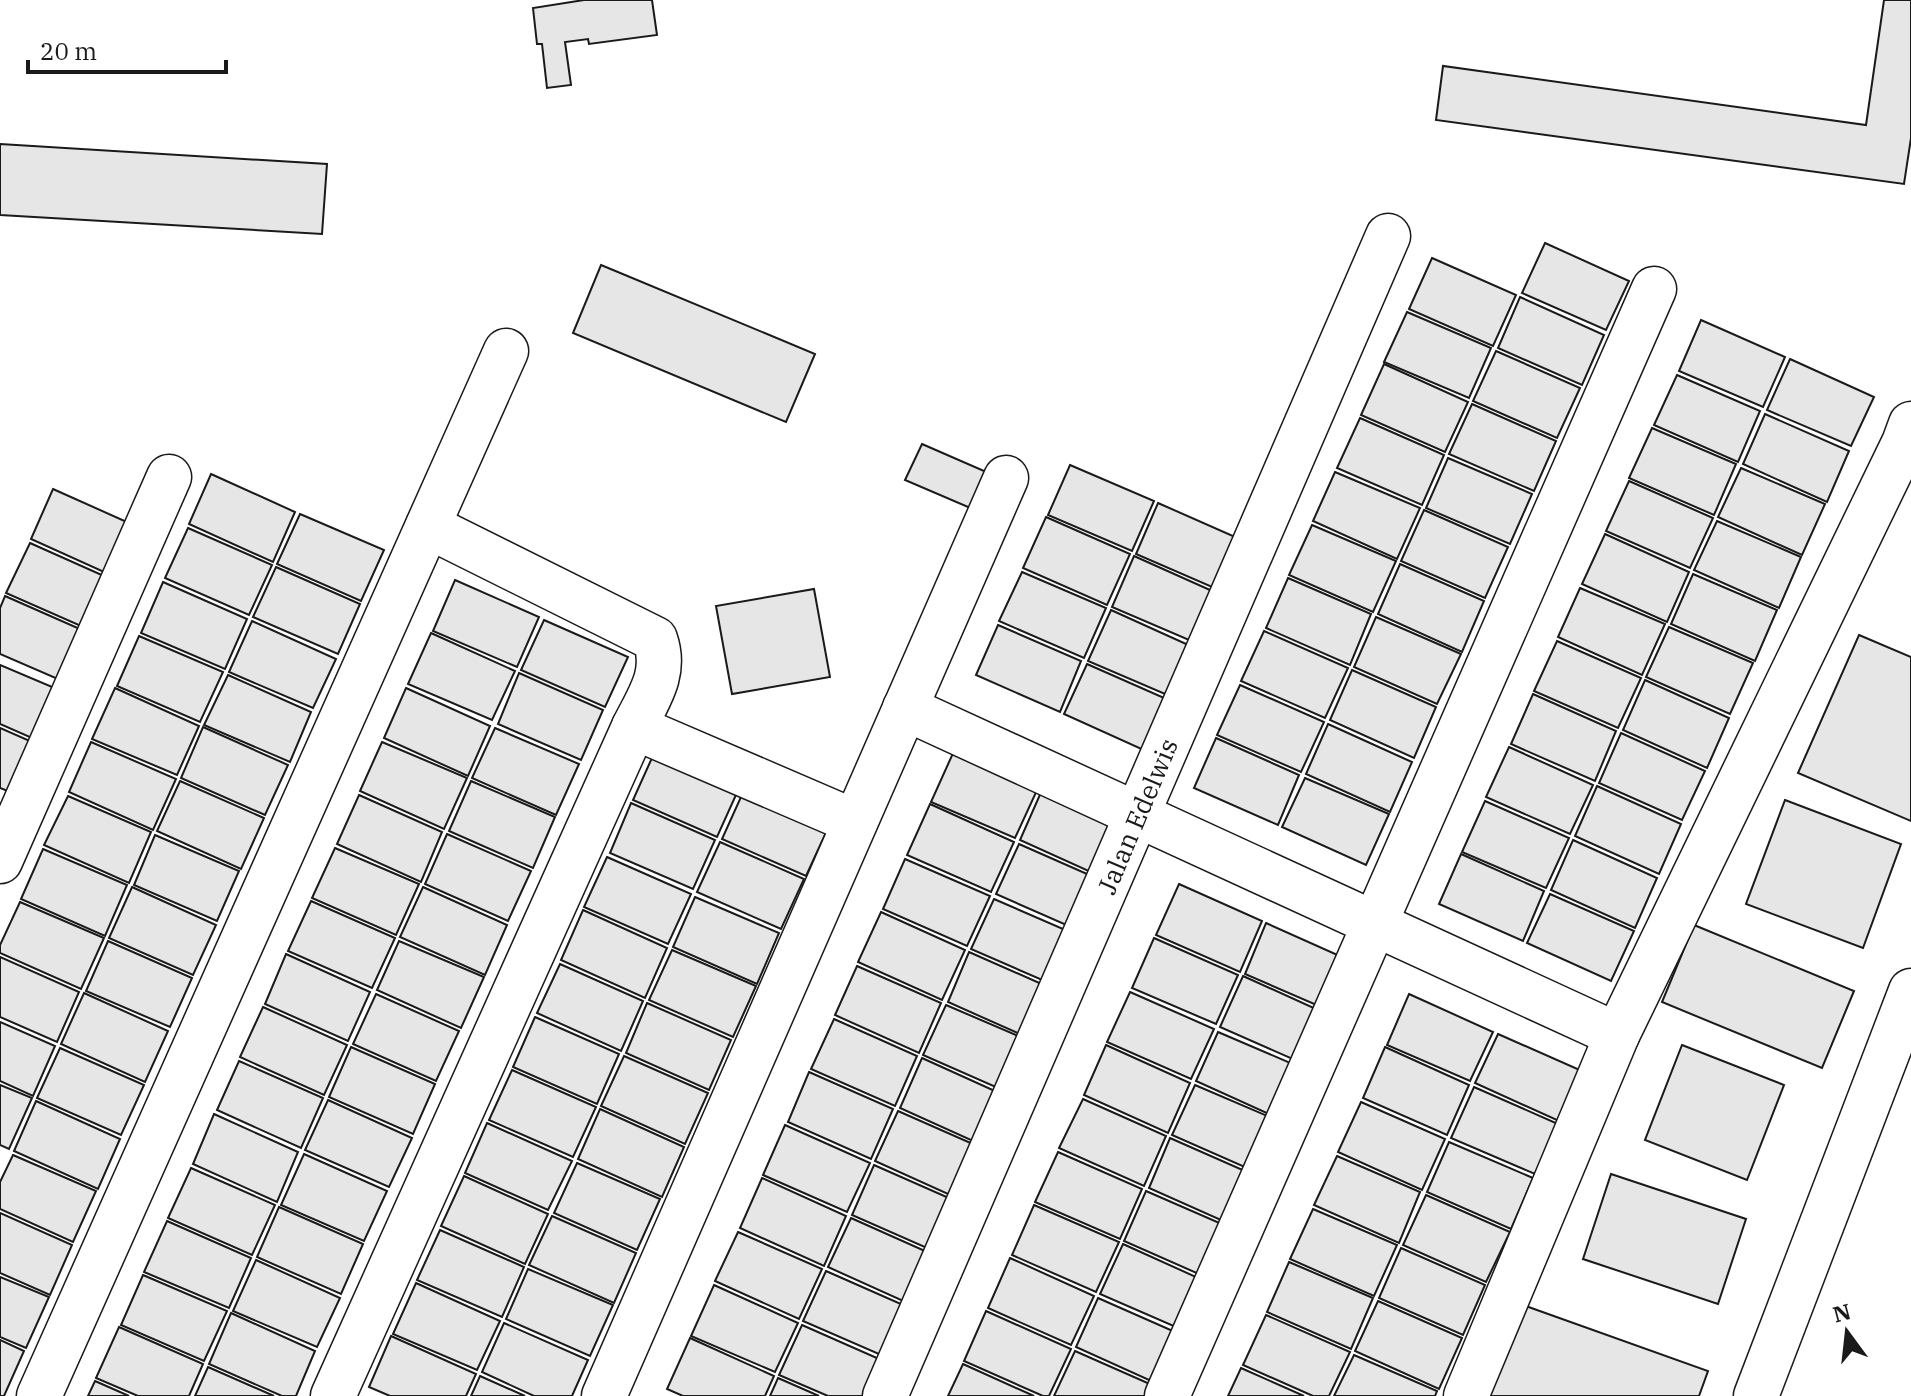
<svg xmlns="http://www.w3.org/2000/svg" width="1911" height="1396" font-family="'IBM Plex Serif',serif">
<style>
.building{fill:#e6e6e6;stroke:#1a1a1a;stroke-width:2}
.lines{fill:none;stroke-linecap:round;stroke-linejoin:round}
.minor-casing{stroke:#1a1a1a;stroke-width:47}
.minor{stroke:#fff;stroke-width:44}
.labels{text-anchor:middle;dominant-baseline:central;stroke-width:6;stroke-linejoin:round;paint-order:stroke}
.street-label{font-size:26px;fill:#1a1a1a;stroke:#fff}
</style>
<rect width="100%" height="100%" fill="#fff"/>
<g class="building">
<path d="M584 0H652L657 35 589 44 588 39 565 42 571 85 547 88 542 44H537L533 8Z"/>
<path d="M1884 0H1911V138L1904 184 1436 120 1443 66 1866 125Z"/>
<path d="M0 144 327 164 322 234 0 215Z"/>
<path d="M1545 243 1629 281 1606 330 1522 293Z"/>
<path d="M1432 258 1516 295 1493 346 1409 309Z"/>
<path d="M601 265 815 354 786 422 573 333Z"/>
<path d="M1520 297 1604 335 1582 385 1498 348Z"/>
<path d="M1407 312 1491 348 1469 398 1384 362Z"/>
<path d="M1701 320 1785 357 1763 407 1679 371Z"/>
<path d="M1496 351 1580 388 1557 438 1473 401Z"/>
<path d="M1790 359 1874 397 1851 446 1767 410Z"/>
<path d="M1384 364 1468 402 1445 452 1361 415Z"/>
<path d="M1677 375 1760 411 1738 462 1654 425Z"/>
<path d="M1472 404 1556 441 1534 491 1449 454Z"/>
<path d="M1765 414 1849 451 1827 502 1743 464Z"/>
<path d="M1360 418 1444 455 1422 505 1337 468Z"/>
<path d="M1652 428 1736 464 1714 515 1629 478Z"/>
<path d="M922 444 991 474 975 510 905 480Z"/>
<path d="M1448 458 1532 494 1510 544 1426 508Z"/>
<path d="M1070 465 1154 501 1132 551 1048 515Z"/>
<path d="M1741 468 1825 504 1802 555 1718 517Z"/>
<path d="M1335 472 1420 508 1397 559 1313 521Z"/>
<path d="M211 474 295 512 273 562 189 524Z"/>
<path d="M1629 481 1713 518 1690 568 1606 531Z"/>
<path d="M53 489 138 527 115 577 31 539Z"/>
<path d="M1158 503 1242 540 1219 590 1136 554Z"/>
<path d="M1424 510 1508 547 1485 598 1401 561Z"/>
<path d="M300 514 384 550 361 601 277 564Z"/>
<path d="M1046 517 1130 554 1107 605 1023 568Z"/>
<path d="M1717 521 1801 557 1779 608 1694 570Z"/>
<path d="M1312 525 1396 561 1373 612 1289 575Z"/>
<path d="M188 528 272 565 249 615 165 578Z"/>
<path d="M1605 534 1689 572 1667 622 1582 584Z"/>
<path d="M30 543 113 580 90 630 6 593Z"/>
<path d="M1134 556 1219 594 1196 643 1112 607Z"/>
<path d="M1400 564 1484 601 1462 652 1378 614Z"/>
<path d="M276 567 360 604 338 654 253 617Z"/>
<path d="M1022 572 1106 608 1084 658 999 621Z"/>
<path d="M1693 574 1777 610 1755 661 1671 624Z"/>
<path d="M1288 578 1371 614 1350 665 1266 628Z"/>
<path d="M455 580 539 617 517 667 433 631Z"/>
<path d="M163 582 247 619 225 669 141 633Z"/>
<path d="M1580 588 1665 624 1642 675 1558 637Z"/>
<path d="M814 589 830 677 732 694 716 606Z"/>
<path d="M5 596 89 633 67 683 0 654V608Z"/>
<path d="M1111 610 1195 648 1172 697 1088 661Z"/>
<path d="M1376 617 1461 654 1437 704 1354 667Z"/>
<path d="M544 620 628 657 605 707 521 670Z"/>
<path d="M252 621 336 659 313 708 229 672Z"/>
<path d="M998 625 1081 661 1060 712 976 675Z"/>
<path d="M1669 627 1753 663 1730 714 1646 677Z"/>
<path d="M1264 631 1348 668 1325 718 1241 681Z"/>
<path d="M431 633 515 671 492 720 408 684Z"/>
<path d="M1859 635 1911 657V821L1798 773Z"/>
<path d="M139 636 223 672 200 722 117 686Z"/>
<path d="M1557 641 1641 678 1618 728 1534 691Z"/>
<path d="M1087 664 1171 701 1148 752 1064 714Z"/>
<path d="M0 665 64 692 41 742 0 724Z"/>
<path d="M1352 670 1436 707 1414 758 1330 720Z"/>
<path d="M519 673 603 710 581 760 498 724Z"/>
<path d="M228 675 311 712 290 762 204 725Z"/>
<path d="M1645 680 1729 718 1707 768 1623 730Z"/>
<path d="M1240 685 1324 722 1301 772 1217 735Z"/>
<path d="M115 688 199 726 177 775 92 739Z"/>
<path d="M406 688 490 726 468 776 384 738Z"/>
<path d="M1533 694 1616 731 1595 781 1511 744Z"/>
<path d="M1328 724 1412 762 1390 812 1306 774Z"/>
<path d="M203 727 288 765 265 815 181 778Z"/>
<path d="M0 728 39 745 18 795 0 788Z"/>
<path d="M495 728 579 764 556 815 472 778Z"/>
<path d="M1621 733 1705 771 1682 820 1599 783Z"/>
<path d="M1216 738 1299 775 1278 825 1194 788Z"/>
<path d="M91 742 176 779 153 830 69 792Z"/>
<path d="M382 742 467 778 444 829 360 791Z"/>
<path d="M1509 747 1593 785 1570 834 1486 797Z"/>
<path d="M656 749 740 786 717 837 633 800Z"/>
<path d="M954 751 1038 788 1015 838 931 802Z"/>
<path d="M1305 778 1389 814 1366 865 1282 827Z"/>
<path d="M180 781 264 818 241 869 157 831Z"/>
<path d="M471 781 555 817 533 868 449 831Z"/>
<path d="M1597 786 1681 824 1659 874 1575 836Z"/>
<path d="M745 788 829 826 806 876 722 839Z"/>
<path d="M1042 790 1126 828 1104 878 1020 840Z"/>
<path d="M359 795 442 832 421 882 337 844Z"/>
<path d="M68 796 151 832 129 883 44 845Z"/>
<path d="M1785 800 1901 844 1863 948 1746 904Z"/>
<path d="M1485 801 1569 838 1546 888 1462 852Z"/>
<path d="M631 803 715 840 693 889 610 853Z"/>
<path d="M930 804 1014 842 991 892 907 855Z"/>
<path d="M447 834 531 871 508 921 425 884Z"/>
<path d="M155 835 239 871 217 921 134 885Z"/>
<path d="M1573 840 1657 878 1635 928 1551 890Z"/>
<path d="M720 842 804 879 781 929 697 892Z"/>
<path d="M1019 844 1103 881 1080 931 996 894Z"/>
<path d="M335 848 419 884 396 935 312 898Z"/>
<path d="M43 849 127 885 105 936 21 899Z"/>
<path d="M1461 854 1544 891 1523 941 1439 904Z"/>
<path d="M607 857 691 894 668 944 584 907Z"/>
<path d="M905 859 990 896 967 946 883 909Z"/>
<path d="M1179 884 1262 921 1240 972 1156 935Z"/>
<path d="M132 887 216 925 193 975 109 938Z"/>
<path d="M423 887 507 925 485 975 400 937Z"/>
<path d="M1550 894 1634 931 1611 981 1527 943Z"/>
<path d="M695 897 779 933 757 984 673 947Z"/>
<path d="M994 899 1077 935 1056 986 971 949Z"/>
<path d="M311 901 395 938 372 988 288 951Z"/>
<path d="M20 902 104 938 81 989 0 953V945Z"/>
<path d="M583 910 667 948 645 998 561 960Z"/>
<path d="M881 912 965 950 942 1000 858 962Z"/>
<path d="M1266 923 1351 961 1328 1010 1245 974Z"/>
<path d="M1694 925 1854 991 1822 1068 1662 1002Z"/>
<path d="M1154 938 1238 975 1216 1024 1132 988Z"/>
<path d="M108 941 192 978 170 1027 86 991Z"/>
<path d="M399 941 484 977 461 1028 377 990Z"/>
<path d="M672 950 756 986 733 1037 649 1000Z"/>
<path d="M969 952 1053 989 1031 1039 948 1002Z"/>
<path d="M286 954 370 992 348 1041 265 1004Z"/>
<path d="M0 957 79 992 57 1042 0 1017Z"/>
<path d="M560 964 643 1001 621 1051 537 1013Z"/>
<path d="M857 966 941 1003 919 1053 835 1015Z"/>
<path d="M1243 976 1327 1014 1304 1064 1220 1027Z"/>
<path d="M1130 992 1214 1029 1191 1079 1107 1042Z"/>
<path d="M84 993 168 1031 145 1082 61 1044Z"/>
<path d="M376 994 459 1031 436 1081 353 1044Z"/>
<path d="M1409 994 1493 1032 1470 1081 1387 1045Z"/>
<path d="M647 1003 731 1040 709 1090 626 1053Z"/>
<path d="M946 1005 1030 1041 1007 1092 923 1055Z"/>
<path d="M263 1007 347 1045 324 1095 240 1057Z"/>
<path d="M535 1017 619 1054 597 1104 513 1067Z"/>
<path d="M834 1019 917 1056 895 1106 811 1069Z"/>
<path d="M0 1022 55 1046 33 1096 0 1081Z"/>
<path d="M1218 1032 1302 1068 1280 1119 1196 1081Z"/>
<path d="M1498 1034 1582 1071 1559 1121 1475 1083Z"/>
<path d="M1106 1045 1190 1083 1168 1133 1084 1095Z"/>
<path d="M1682 1045 1784 1085 1747 1180 1645 1140Z"/>
<path d="M351 1047 435 1084 413 1134 329 1097Z"/>
<path d="M1385 1047 1469 1085 1447 1135 1363 1098Z"/>
<path d="M60 1048 144 1085 121 1135 37 1098Z"/>
<path d="M624 1056 708 1093 685 1144 601 1106Z"/>
<path d="M922 1058 1006 1096 984 1146 900 1108Z"/>
<path d="M239 1061 323 1098 301 1148 217 1110Z"/>
<path d="M512 1070 596 1107 573 1157 489 1120Z"/>
<path d="M809 1072 893 1109 871 1159 788 1122Z"/>
<path d="M0 1085 32 1098 9 1149 0 1145Z"/>
<path d="M1195 1085 1279 1121 1256 1172 1172 1135Z"/>
<path d="M1474 1087 1558 1124 1535 1174 1451 1138Z"/>
<path d="M1083 1099 1166 1136 1144 1186 1059 1148Z"/>
<path d="M328 1100 412 1138 389 1187 305 1150Z"/>
<path d="M36 1101 120 1139 98 1189 14 1151Z"/>
<path d="M1361 1102 1445 1139 1422 1190 1338 1152Z"/>
<path d="M600 1109 684 1147 662 1197 578 1159Z"/>
<path d="M898 1111 982 1148 959 1199 875 1161Z"/>
<path d="M214 1114 298 1152 277 1202 193 1164Z"/>
<path d="M487 1123 572 1161 548 1210 465 1173Z"/>
<path d="M785 1125 870 1163 847 1212 763 1175Z"/>
<path d="M1170 1138 1254 1175 1232 1225 1149 1188Z"/>
<path d="M1449 1142 1533 1178 1511 1229 1427 1192Z"/>
<path d="M1058 1152 1142 1189 1120 1239 1035 1202Z"/>
<path d="M304 1154 387 1191 364 1241 281 1205Z"/>
<path d="M13 1155 96 1191 73 1242 0 1209V1182Z"/>
<path d="M1337 1156 1420 1192 1399 1243 1314 1205Z"/>
<path d="M577 1163 660 1199 637 1250 554 1213Z"/>
<path d="M874 1165 958 1202 936 1252 852 1215Z"/>
<path d="M191 1168 275 1205 252 1255 168 1218Z"/>
<path d="M1611 1174 1746 1219 1718 1304 1583 1259Z"/>
<path d="M464 1176 548 1214 525 1264 441 1226Z"/>
<path d="M762 1178 846 1216 824 1266 740 1228Z"/>
<path d="M1146 1191 1231 1228 1208 1278 1124 1241Z"/>
<path d="M1426 1195 1510 1232 1486 1282 1403 1245Z"/>
<path d="M1034 1205 1119 1242 1096 1292 1012 1255Z"/>
<path d="M279 1207 363 1244 341 1294 257 1257Z"/>
<path d="M1313 1209 1397 1245 1374 1296 1290 1259Z"/>
<path d="M0 1213 72 1245 50 1295 0 1273Z"/>
<path d="M552 1216 636 1253 614 1303 529 1265Z"/>
<path d="M851 1218 934 1255 912 1305 828 1267Z"/>
<path d="M167 1221 251 1258 229 1308 144 1272Z"/>
<path d="M440 1230 524 1267 502 1317 417 1280Z"/>
<path d="M738 1232 822 1269 799 1319 715 1281Z"/>
<path d="M1123 1244 1207 1282 1185 1331 1100 1294Z"/>
<path d="M1401 1248 1485 1285 1463 1335 1379 1298Z"/>
<path d="M1010 1258 1094 1296 1071 1345 988 1308Z"/>
<path d="M256 1260 340 1298 317 1347 233 1311Z"/>
<path d="M1289 1262 1373 1298 1351 1349 1267 1312Z"/>
<path d="M528 1269 613 1305 590 1356 506 1319Z"/>
<path d="M826 1271 910 1308 888 1358 803 1321Z"/>
<path d="M143 1275 227 1311 204 1361 121 1325Z"/>
<path d="M0 1277 49 1297 26 1348 0 1337Z"/>
<path d="M416 1283 500 1321 477 1370 393 1334Z"/>
<path d="M714 1285 798 1323 775 1372 691 1336Z"/>
<path d="M1098 1298 1182 1335 1160 1385 1076 1347Z"/>
<path d="M1378 1301 1462 1338 1439 1389 1355 1351Z"/>
<path d="M1523 1305 1708 1371 1699 1396H1489Z"/>
<path d="M986 1311 1071 1349 1049 1396H1043L964 1361Z"/>
<path d="M231 1313 315 1351 296 1396H282L209 1364Z"/>
<path d="M1266 1315 1350 1352 1329 1396H1313L1243 1365Z"/>
<path d="M504 1323 588 1360 572 1396H534L482 1372Z"/>
<path d="M802 1325 886 1362 871 1396H828L779 1375Z"/>
<path d="M119 1327 203 1364 189 1396H138L96 1378Z"/>
<path d="M391 1336 476 1374 466 1396H390L369 1387Z"/>
<path d="M690 1338 774 1376 765 1396H683L667 1389Z"/>
<path d="M0 1340 24 1351 4 1396H0Z"/>
<path d="M1075 1351 1159 1388 1155 1396H1054Z"/>
<path d="M1354 1355 1437 1391 1435 1396H1334Z"/>
<path d="M963 1364 1034 1396H948Z"/>
<path d="M208 1367 274 1396H195Z"/>
<path d="M1241 1368 1304 1396H1228Z"/>
<path d="M480 1376 525 1396H471Z"/>
<path d="M778 1378 819 1396H770Z"/>
<path d="M95 1381 129 1396H88Z"/>
</g>
<g class="lines">
<g class="minor-casing">
<g id="minor">
<path d="M905 708 1617 1035"/>
<path d="M634 727 855 822"/>
<path d="M0 861 169 477"/>
<path d="M39 1396 506 351"/>
<path d="M333 1396 634 727C649 697 667 673 655 639L428 526"/>
<path d="M604 1396 1006 478"/>
<path d="M885 1396 1388 236"/>
<path d="M1167 1396 1654 289"/>
<path d="M1466 1396 1617 1035 1904 443 1911 424"/>
<path d="M1756 1396 1911 991"/>
</g>
</g>
<use href="#minor" class="minor"/>
</g>
<g class="labels">
<g class="street-label">
<text transform="translate(1137 816) rotate(-67)">Jalan Edelwis</text>
</g>
</g>
<g transform="translate(1847 1332) rotate(345)" stroke="#ffffff" stroke-width="6" paint-order="stroke">
<path d="M0-6L14 30L0 20L-14 30Z" fill="#1a1a1a"/>
<text y="-12" font-size="22" font-weight="bold" text-anchor="middle" fill="#1a1a1a">N</text>
</g>
<path d="M28 60v12h198v-12" fill="none" stroke="#1a1a1a" stroke-width="4"/>
<text x="40" y="60" font-size="24" fill="#1a1a1a" stroke="#ffffff" stroke-width="6" paint-order="stroke">20 m</text>
</svg>
